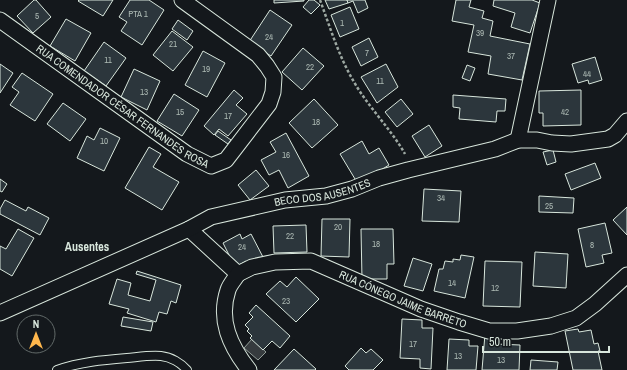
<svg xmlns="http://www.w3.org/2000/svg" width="627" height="370" font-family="'Archivo Narrow',sans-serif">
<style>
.water{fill:#363b3e;stroke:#939e99}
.building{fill:#2c363c;stroke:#d8e6dc}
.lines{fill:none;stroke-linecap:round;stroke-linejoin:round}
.lane-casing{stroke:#d8e6dc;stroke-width:10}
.street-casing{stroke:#d8e6dc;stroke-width:17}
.path{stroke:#9da8a2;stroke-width:2.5;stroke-dasharray:3 2;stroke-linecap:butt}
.lane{stroke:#14181c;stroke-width:8}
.street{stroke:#14181c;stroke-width:15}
.labels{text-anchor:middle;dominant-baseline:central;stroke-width:3;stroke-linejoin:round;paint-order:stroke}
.number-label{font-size:9px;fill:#adbab4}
.street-label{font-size:11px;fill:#d8e6dc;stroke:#14181c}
.neighbourhood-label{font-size:12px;font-weight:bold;fill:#d8e6dc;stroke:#14181c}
</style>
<rect width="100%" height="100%" fill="#14181c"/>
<path class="water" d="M252 339 266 352 258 360 244 348Z"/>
<g class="building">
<path d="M34 0H36L51 17 33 33 17 16Z"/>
<path d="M79 0H113L103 16 78 1Z"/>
<path d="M130 0H149L164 10 142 45 121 31 127 22 119 17Z"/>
<path d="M274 0H304V1L274 3Z"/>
<path d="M309 0H314L320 5 311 14 303 7Z"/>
<path d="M325 0H347L348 3 329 9Z"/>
<path d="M347 0H365L368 8 358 13 353 1 348 3Z"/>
<path d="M456 0H471L469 7 484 11 482 18 493 21 490 36 530 44 522 80 488 74 491 56 468 52 474 25 452 21Z"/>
<path d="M494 0H532L540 3 530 33 511 27 515 13 493 6Z"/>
<path d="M350 7 359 29 340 37 331 15Z"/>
<path d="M270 10 292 25 271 56 249 42Z"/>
<path d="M66 19 91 33 75 61 50 46Z"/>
<path d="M178 20 193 31 187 40 172 29Z"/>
<path d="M172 31 193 47 173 71 153 55Z"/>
<path d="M369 38 378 57 361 66 352 47Z"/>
<path d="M104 42 126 58 106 86 84 71Z"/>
<path d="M303 48 324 66 302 90 282 72Z"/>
<path d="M203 51 225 63 207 97 185 85Z"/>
<path d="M595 57 602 80 589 84 588 80 578 83 572 64Z"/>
<path d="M0 64 13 73 0 93Z"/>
<path d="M386 64 398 87 377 103 361 77Z"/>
<path d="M467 65 475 68 470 81 462 78Z"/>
<path d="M134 69 160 81 147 110 121 97Z"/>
<path d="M22 73 53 94 35 121 10 105 19 92 12 87Z"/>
<path d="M234 90 243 98 236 105 247 114 228 136 219 129 214 135 204 126Z"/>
<path d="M581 90V125L543 126V113H539V91Z"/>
<path d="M174 94 199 110 182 136 157 121Z"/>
<path d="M453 95 506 99 505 111H497L496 122 459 119 460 108 453 107Z"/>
<path d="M314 99 338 125 312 148 289 123Z"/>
<path d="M401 99 413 114 397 127 385 112Z"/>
<path d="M63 103 86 119 70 141 47 124Z"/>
<path d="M429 125 442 146 425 157 412 136Z"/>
<path d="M100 128 120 138 104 171 77 158 87 136 94 140Z"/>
<path d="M218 131 231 140 228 144 215 135Z"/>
<path d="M286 133 309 176 288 188 279 170 269 175 261 160 276 152 270 142Z"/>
<path d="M362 141 369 154 379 148 389 165 358 184 340 154Z"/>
<path d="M149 147 161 154 153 167 179 182 162 210 125 188Z"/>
<path d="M553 150 556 162 547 165 543 152Z"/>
<path d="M595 163 601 178 571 190 565 174Z"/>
<path d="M256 170 269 186 250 200 238 185Z"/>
<path d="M0 179 7 184 2 192 0 191Z"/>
<path d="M424 189 461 191 459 222 422 221Z"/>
<path d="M539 196 574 198 573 213 539 212Z"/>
<path d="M5 200 26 211 28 207 49 218 40 235 0 214V209Z"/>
<path d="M627 207V235L613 220Z"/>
<path d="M322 219H350L349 257 321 256Z"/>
<path d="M605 223 612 253 602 255 604 263 586 267 578 229Z"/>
<path d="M306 225 307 252 274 253 273 226Z"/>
<path d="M18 229 34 238 12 276 0 269V246L6 249Z"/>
<path d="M361 229H393L394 264H387V279H362Z"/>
<path d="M240 234 242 239 251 234 264 259 249 267 246 261 235 267 223 243Z"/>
<path d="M535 252 568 254 566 288 533 286Z"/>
<path d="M461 255 474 257 465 298 434 291 439 269H443L445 261 453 262V259L460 260Z"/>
<path d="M413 258 432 264 423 291 404 286Z"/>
<path d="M485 261 522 262 520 307 483 306Z"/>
<path d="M137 271 181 285 176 303 171 301 167 314 159 312 156 322 127 313 129 309 109 304 117 279 131 283 128 295 150 301 156 280 136 274Z"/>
<path d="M296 277 319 299 296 322 266 294 280 281 287 287Z"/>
<path d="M256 305 290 336 280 348 272 341 263 350 250 338 252 336 247 331 249 329 245 325 253 317 249 313Z"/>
<path d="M123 317 153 322 151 331 121 326Z"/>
<path d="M402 319 422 320V328H433L431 369 420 368V359L400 358Z"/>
<path d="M578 329 579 332 591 330 594 344 598 343 600 351H598L602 370H573L565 331Z"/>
<path d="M485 334H497L496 344 520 345 519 370H482Z"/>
<path d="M449 339 469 340V346H478L476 370H447Z"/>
<path d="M361 348 366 353 371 349 383 360 373 370H349L345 366Z"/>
<path d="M294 349 316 369 315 370H274Z"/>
<path d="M531 360 558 362 557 370H530Z"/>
</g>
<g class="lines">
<g class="lane-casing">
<path id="lane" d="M57 370C80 362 103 360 127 358 138 357 150 355 161 356 171 357 181 363 187 370"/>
</g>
<g class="street-casing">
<g id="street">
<path id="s1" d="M0 20 187 154 211 166 226 160 269 104 273 92 274 77 267 66 258 55 182 0"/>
<path d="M518 140 548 0"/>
<path d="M189 229 238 274"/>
<path id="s2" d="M238 274 252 267 275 262 311 261 421 309 459 322 489 331H517L551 326 576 318 595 304 627 275"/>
<path d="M238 274C235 279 230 284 228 290 218 320 230 346 249 370"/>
<path id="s3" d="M0 313 189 229 211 217 285 200 326 196 352 189 379 178 408 170 495 149 518 140H537L552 143 571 144 608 139 615 135 627 121"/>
</g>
</g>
<path class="path" d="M320 0C330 27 339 57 354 82 369 108 391 129 405 154"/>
<use href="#lane" class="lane"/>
<use href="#street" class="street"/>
</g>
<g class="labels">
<g class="number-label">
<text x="138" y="14">PTA 1</text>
<text x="37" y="16">5</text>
<text x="342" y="23">1</text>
<text x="480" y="33">39</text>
<text x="269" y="37">24</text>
<text x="173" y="44">21</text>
<text x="367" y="53">7</text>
<text x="511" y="56">37</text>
<text x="108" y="60">11</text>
<text x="310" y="67">22</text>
<text x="206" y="69">19</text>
<text x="587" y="74">44</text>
<text x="380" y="81">11</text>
<text x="144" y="92">13</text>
<text x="180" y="112">15</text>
<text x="565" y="112">42</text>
<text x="228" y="116">17</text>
<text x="316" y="122">18</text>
<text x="104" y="141">10</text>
<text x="286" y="155">16</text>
<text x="441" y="198">34</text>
<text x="549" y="206">25</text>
<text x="338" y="227">20</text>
<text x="290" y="236">22</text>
<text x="376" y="244">18</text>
<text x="592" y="245">8</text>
<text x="242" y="247">24</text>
<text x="452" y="283">14</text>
<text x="495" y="288">12</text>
<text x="286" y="301">23</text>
<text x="413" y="344">17</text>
<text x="458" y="356">13</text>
<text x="501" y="360">13</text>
</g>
<g class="street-label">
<text stroke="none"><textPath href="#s1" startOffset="150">RUA COMENDADOR CÉSAR FERNANDES ROSA</textPath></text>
<text stroke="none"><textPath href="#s3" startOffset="346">BECO DOS AUSENTES</textPath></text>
<text stroke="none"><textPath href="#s2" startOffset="175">RUA CÓNEGO JAIME BARRETO</textPath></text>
</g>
<g class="neighbourhood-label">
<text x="87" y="247">Ausentes</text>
</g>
</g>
<g transform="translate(36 334)"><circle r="19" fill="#14181c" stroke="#626a69"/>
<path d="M0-3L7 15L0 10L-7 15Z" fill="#ffb74d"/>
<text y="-6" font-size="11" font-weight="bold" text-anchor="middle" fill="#d8e6dc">N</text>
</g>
<path d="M483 346v6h126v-6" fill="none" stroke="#d8e6dc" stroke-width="2"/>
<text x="489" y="346" font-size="12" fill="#d8e6dc" stroke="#14181c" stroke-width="3" paint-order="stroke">50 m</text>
</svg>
